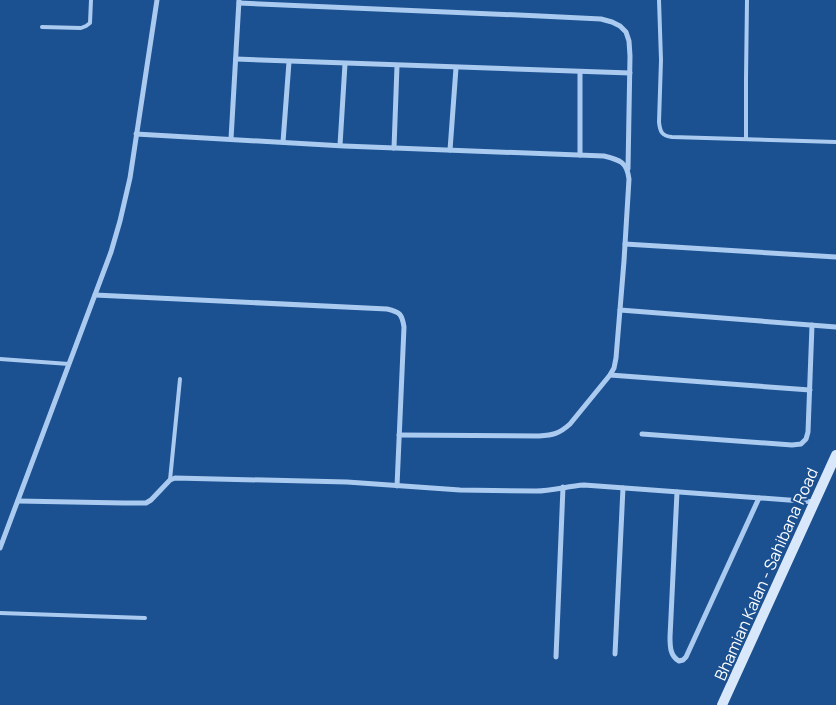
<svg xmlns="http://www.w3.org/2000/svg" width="836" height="705" font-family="Manrope,sans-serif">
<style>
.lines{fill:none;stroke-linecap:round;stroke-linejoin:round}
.lane{stroke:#aacaef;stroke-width:4}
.street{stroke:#aacaef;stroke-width:5}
.secondary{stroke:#d8e7fa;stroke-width:10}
.labels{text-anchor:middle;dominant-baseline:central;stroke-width:4.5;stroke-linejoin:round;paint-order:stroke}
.street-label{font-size:16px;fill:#fff;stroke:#1b5091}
</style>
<rect width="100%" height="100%" fill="#1b5091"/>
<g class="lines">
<g class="lane">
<path d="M659 0 661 60 659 122C660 132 662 136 672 137L836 142"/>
<path d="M42 27 81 28 86 26 90 23 91 0"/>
<path d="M746 139V79L747 0"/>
<path d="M0 359 69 364"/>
<path d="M170 480 180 379"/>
<path d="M0 613 145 618"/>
</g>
<g class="street">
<path d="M239 3 540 16 601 19 612 22 620 26 626 32 629 41 630 56 628 169"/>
<path d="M236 59 630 73"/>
<path d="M136 134 344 146 604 156C620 160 627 162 629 179L624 261 616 358 614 368 610 375 570 424C559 434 553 435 539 436L399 435"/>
<path d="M231 139 239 0"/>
<path d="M283 142 289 62"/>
<path d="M340 145 345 64"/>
<path d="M394 148 397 66"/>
<path d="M450 150 456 68"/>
<path d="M580 155V72"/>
<path d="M625 244 836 257"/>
<path d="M95 295 387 309C400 312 402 314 404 327L397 486"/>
<path d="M620 310 836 327"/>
<path d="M610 375 810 390"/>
<path d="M642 434 792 445 801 444 806 439 808 432 812 325"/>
<path d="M677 492 670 637C670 646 670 656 679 661L683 660 686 657 759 498"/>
<path d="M18 501 124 503H146L151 500 170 480 175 478 347 482 460 490 536 491C552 491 568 486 584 485L815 502"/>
<path d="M0 548 111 252 120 221 130 178 157 0"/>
<path d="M615 654 623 488"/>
<path d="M556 657 563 487"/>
</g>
<path class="secondary" d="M722 705 836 455"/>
</g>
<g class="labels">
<g class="street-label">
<text transform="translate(766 574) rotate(-66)">Bhamian Kalan - Sahibana Road</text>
</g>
</g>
</svg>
